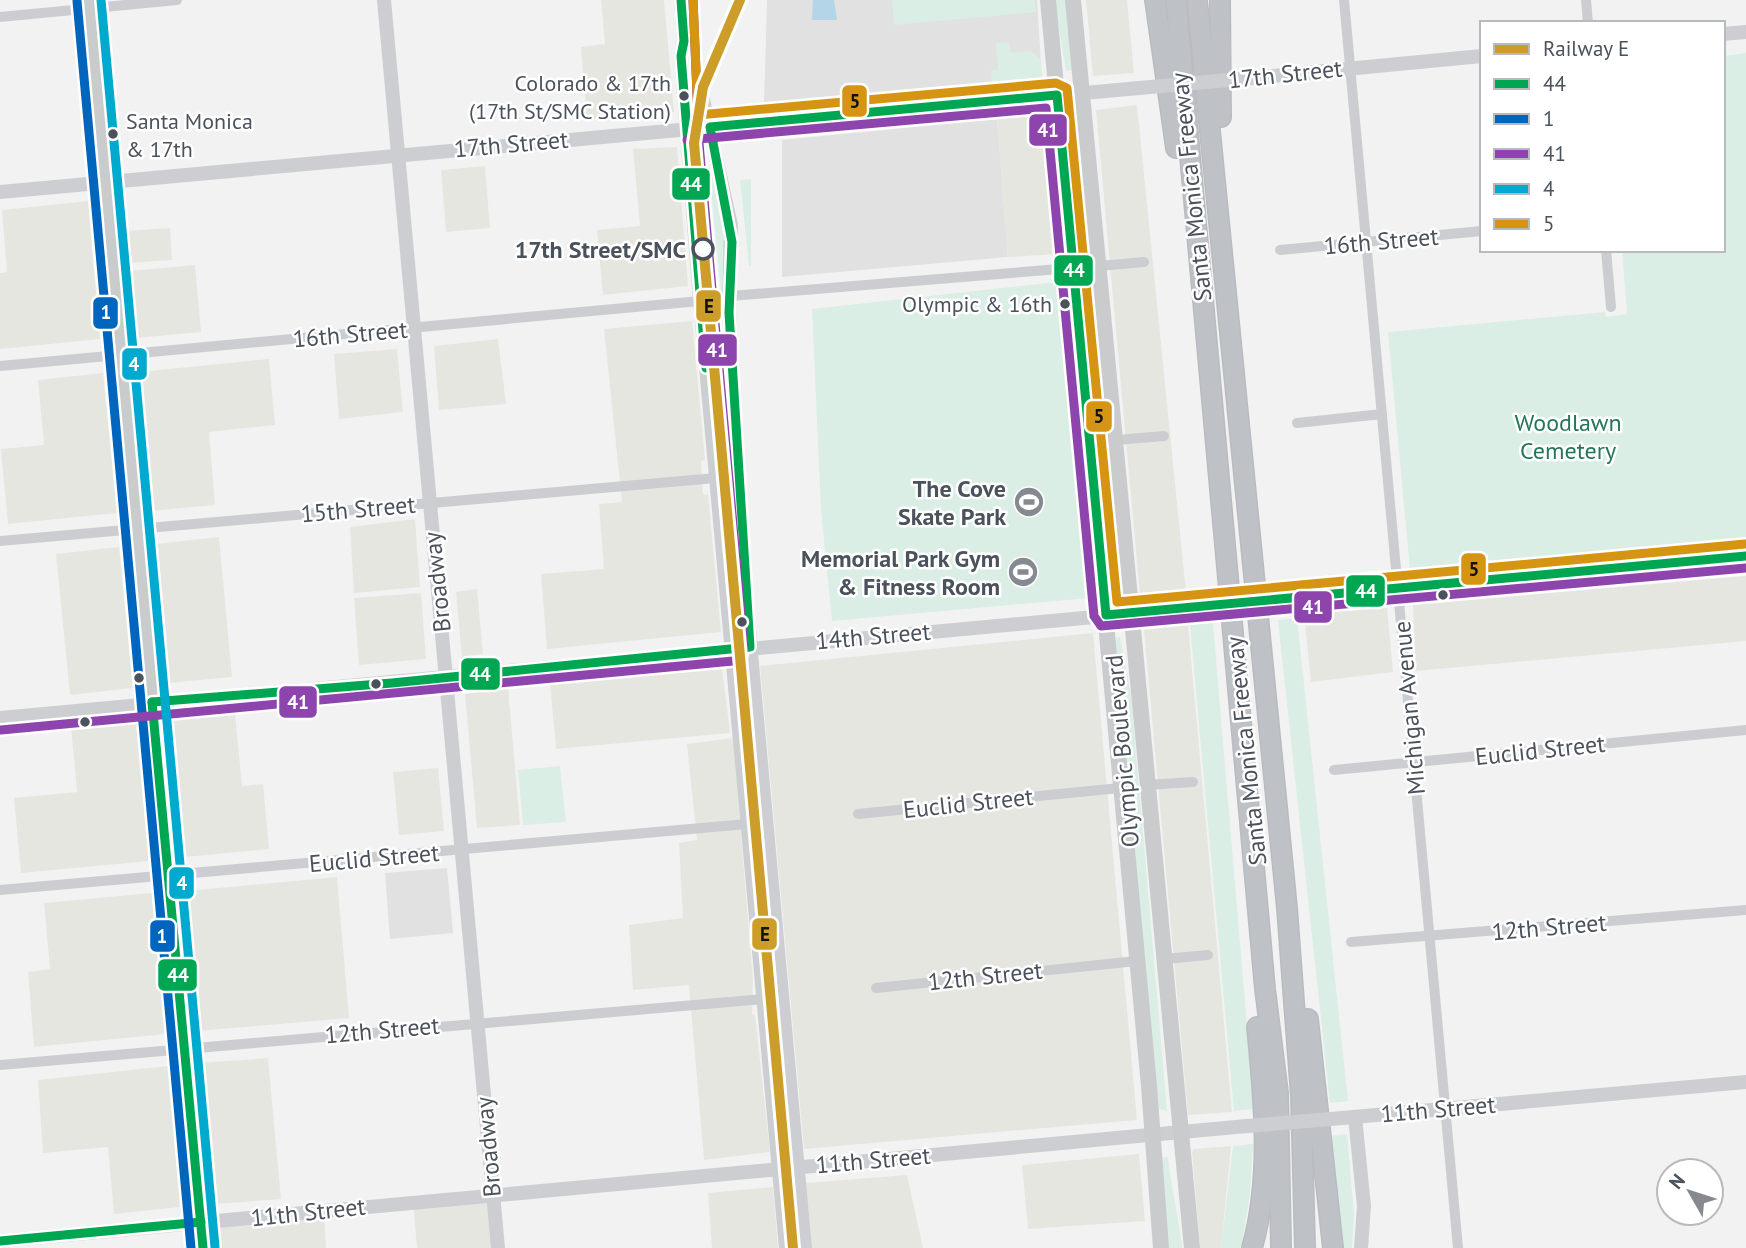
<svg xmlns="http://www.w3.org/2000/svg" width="1746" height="1248" font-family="'PT Sans',sans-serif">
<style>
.commercial{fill:#e6e6e1}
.education{fill:#e1e1e1}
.green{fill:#daeee5}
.water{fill:#b4d5e7}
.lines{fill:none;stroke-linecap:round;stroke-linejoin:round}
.highway-casing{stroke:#b9bbc0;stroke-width:22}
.street{stroke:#cccdd0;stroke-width:10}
.secondary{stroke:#cdced1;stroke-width:14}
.primary{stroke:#c9cbcd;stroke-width:16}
.highway{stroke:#bec2c6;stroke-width:19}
.secondary-bridge{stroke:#cdced1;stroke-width:14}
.bus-1-casing{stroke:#fff;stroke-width:14}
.bus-2-casing{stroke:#fff;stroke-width:14}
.bus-3-casing{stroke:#fff;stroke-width:14}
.bus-4-casing{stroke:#fff;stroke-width:14}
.bus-5-casing{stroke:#fff;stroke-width:14}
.bus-1{stroke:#00a651;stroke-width:9}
.bus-2{stroke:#0065bd;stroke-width:9}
.bus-3{stroke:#8e44ad;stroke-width:9}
.bus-4{stroke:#00a9ce;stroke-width:9}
.bus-5{stroke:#d59512;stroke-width:9}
.rail-1-casing{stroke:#fff;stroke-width:16}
.rail-1{stroke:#cc9d29;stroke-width:10}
.bus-dot{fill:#4b525c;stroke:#fff;stroke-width:2.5}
.stop-dot{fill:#fff;stroke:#4b525c;stroke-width:3.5}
.labels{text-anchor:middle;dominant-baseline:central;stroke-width:5;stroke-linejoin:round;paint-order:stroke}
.bus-label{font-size:22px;fill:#4b525c;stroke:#fff;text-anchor:end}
.street-label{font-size:24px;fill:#4b525c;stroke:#fff}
.stop-label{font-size:24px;font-weight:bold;fill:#4b525c;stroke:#fff;text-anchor:end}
.park-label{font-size:24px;fill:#247659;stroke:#fff}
.poi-label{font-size:24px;font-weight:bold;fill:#4b525c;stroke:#fff;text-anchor:end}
.line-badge{stroke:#fff;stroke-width:2.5}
.badge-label{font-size:19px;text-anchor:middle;font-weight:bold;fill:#fff}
.pale-badge-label{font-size:19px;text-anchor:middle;font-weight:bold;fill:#111}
</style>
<rect width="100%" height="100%" fill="#f3f2f2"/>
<g class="commercial">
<path d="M601 0H664L674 112 587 120 581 47 605 44Z"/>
<path d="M1086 0H1127L1134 73 1093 76Z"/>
<path d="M1137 105 1186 592 1140 595 1096 110Z"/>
<path d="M1047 115 1059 254 1008 257 997 119Z"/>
<path d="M677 147 688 286 603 295 597 230 640 226 633 149Z"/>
<path d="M485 166 490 228 446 232 441 170Z"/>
<path d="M88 201 100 339 0 349V273L7 272 2 210Z"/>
<path d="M170 228 172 260 129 263 127 231Z"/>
<path d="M195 265 201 332 136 338 130 271Z"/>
<path d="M692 321 705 460 701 461 703 494 708 495 721 632 547 649 541 574 604 569 599 504 622 502 604 329Z"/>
<path d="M498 339 506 404 439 410 434 346Z"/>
<path d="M397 349 403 412 339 419 334 354Z"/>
<path d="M269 359 275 425 209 432 215 505 151 511 139 372Z"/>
<path d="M103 373 117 513 8 524 1 449 44 445 38 380Z"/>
<path d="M415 519 420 587 354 593 350 527Z"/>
<path d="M219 537 232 677 168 683 155 544Z"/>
<path d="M119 547 133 688 70 695 56 554Z"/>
<path d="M1746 576V641L1416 671 1413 605Z"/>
<path d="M477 589 483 654 462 657 456 592Z"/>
<path d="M421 593 426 659 359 665 354 598Z"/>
<path d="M1387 608 1393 672 1311 682 1304 614Z"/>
<path d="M1188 625 1232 1112 1188 1115 1144 630Z"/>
<path d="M1093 633 1137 1120 804 1149 760 666Z"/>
<path d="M722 668 730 733 556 749 550 683Z"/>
<path d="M508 687 520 825 477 828 465 694Z"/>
<path d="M235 713 242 786 263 784 269 849 185 857 171 719Z"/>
<path d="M136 720 149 861 21 873 14 798 77 792 71 726Z"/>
<path d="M733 738 753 980 752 1014 755 1015 770 1152 704 1160 689 985 633 990 629 925 683 918 679 843 697 840 687 744Z"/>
<path d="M438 768 444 831 399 835 393 772Z"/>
<path d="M337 877 349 1018 198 1031 186 891Z"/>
<path d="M152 893 165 1034 34 1047 28 972 50 969 44 903Z"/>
<path d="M268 1058 281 1199 215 1204 200 1063Z"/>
<path d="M168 1066 180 1207 114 1214 108 1147 43 1153 38 1080Z"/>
<path d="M1231 1146 1221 1248H1200L1192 1152 1194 1149Z"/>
<path d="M1139 1154 1145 1221 1028 1229 1022 1165Z"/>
<path d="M907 1175 923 1248H812L806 1183Z"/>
<path d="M773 1187 778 1248H712L708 1193Z"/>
<path d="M492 1194 498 1248H417L413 1202Z"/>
<path d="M324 1211 326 1248H203L201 1222Z"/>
</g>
<g class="education">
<path d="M767 0H1037L1042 80 764 104Z"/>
<path d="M997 119 1008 257 782 277V140Z"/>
<path d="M447 868 453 933 390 939 385 873Z"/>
</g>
<g class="green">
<path d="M892 0H1035L1036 12 894 25Z"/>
<path d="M1054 0H1068L1072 70 1066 71Z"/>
<path d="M1009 42 1011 53 1030 51 1041 59 1042 80 992 84 991 71 998 70 996 43Z"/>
<path d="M1746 53V539L1410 570 1388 332 1605 312 1606 317 1627 314 1622 250H1723V56Z"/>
<path d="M1066 118H1073L1084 174 1120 591H1112L1107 556Z"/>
<path d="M711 167 726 229 723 312 709 168Z"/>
<path d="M751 179V266H749L740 180Z"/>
<path d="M1057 282 1060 285 1089 598 832 621 821 510 812 309Z"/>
<path d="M1297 618 1348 1101 1330 1103 1278 620Z"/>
<path d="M1213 623 1254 1109 1234 1111 1190 625Z"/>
<path d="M1120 637 1131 695 1167 1111 1159 1109 1156 1080 1113 638Z"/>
<path d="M560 766 566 822 523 825 518 770Z"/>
<path d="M1347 1134 1354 1214 1352 1248H1340L1328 1136Z"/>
<path d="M1253 1144 1250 1194 1242 1242 1240 1248H1221L1233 1146Z"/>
<path d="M1168 1157C1171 1188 1179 1217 1182 1248H1167L1161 1158Z"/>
</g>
<path class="water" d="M813 0H834L837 20H812Z"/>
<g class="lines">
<g class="highway-casing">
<g id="highway">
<path d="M1155 0 1176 148"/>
<path d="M1176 0 1265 989 1278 1093 1281 1248"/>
<path d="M1197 0 1287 908 1301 1096 1305 1248"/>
<path d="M1220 0 1221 117"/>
<path d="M1308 1019 1333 1248"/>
<path d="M1252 1248C1272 1176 1264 1100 1257 1027"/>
</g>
</g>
<g class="street">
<path d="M1344 0 1458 1248"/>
<path d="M1586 0 1588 23"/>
<path d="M0 17 177 0"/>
<path d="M1280 250 1482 231"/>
<path d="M1606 250 1611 307"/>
<path d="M1099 266 1144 262"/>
<path d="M731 296 1072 268"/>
<path d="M0 366 700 301"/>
<path d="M1297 423 1382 414"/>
<path d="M1117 440 1164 436"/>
<path d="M0 541 716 478"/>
<path d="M1334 770 1746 730"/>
<path d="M1147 785 1193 782"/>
<path d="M858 814 1120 788"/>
<path d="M0 890 747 824"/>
<path d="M1351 942 1746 910"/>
<path d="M1164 959 1208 955"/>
<path d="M876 988 1137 961"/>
<path d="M0 1065 764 999"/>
</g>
<g class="secondary">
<path d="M384 0 498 1248"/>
<path d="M681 0 684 41 681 56 700 301 786 1248"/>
<path d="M1723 34 1746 32"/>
<path d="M684 41 692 51 731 225 729 313 743 565 805 1248"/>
<path d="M1251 78 1482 56"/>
<path d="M0 192 1139 88"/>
<path d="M1294 599 1746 556"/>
<path d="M0 718 1192 608"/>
<path d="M1355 1117 1364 1206 1361 1248"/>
<path d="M1331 1119 1746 1082"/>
<path d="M0 1241 1247 1126"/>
</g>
<g class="primary">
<path d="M89 0 203 1248"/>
<path d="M1048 0 1149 1086 1161 1248"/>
<path d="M1073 0 1192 1248"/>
</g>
<use href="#highway" class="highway"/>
<g class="secondary-bridge">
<path d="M1139 88 1251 78"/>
<path d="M1192 608 1294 599"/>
<path d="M1247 1126 1331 1119"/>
</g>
<g class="bus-1-casing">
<g id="bus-1">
<path d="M681 0 684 41 681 56 706 368"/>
<path d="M152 702 392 683 750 647 729 313 732 242 710 127 1057 95 1106 615 1746 556"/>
<path d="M152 702 203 1248"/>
<path d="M0 1241 201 1222"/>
</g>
</g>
<g class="bus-2-casing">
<path id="bus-2" d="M77 1 191 1248"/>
</g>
<g class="bus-3-casing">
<g id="bus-3">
<path d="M687 140 1046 108 1094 616 1101 626 1746 568"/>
<path d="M1 730 733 661 741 658 744 648 699 143 693 0"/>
</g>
</g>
<g class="bus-4-casing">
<path id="bus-4" d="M101 0 215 1247"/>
</g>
<g class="bus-5-casing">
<path id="bus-5" d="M693 0 698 115 1056 83 1067 88 1117 602 1745 544"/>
</g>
<use href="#bus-1" class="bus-1"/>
<use href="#bus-2" class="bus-2"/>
<use href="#bus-3" class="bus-3"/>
<use href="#bus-4" class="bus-4"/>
<use href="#bus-5" class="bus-5"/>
<g class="rail-1-casing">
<path id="rail-1" d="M740 0 703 87 694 143 793 1248"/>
</g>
<use href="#rail-1" class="rail-1"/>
</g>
<defs>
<g id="stadium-disc" transform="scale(1.575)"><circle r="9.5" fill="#868a90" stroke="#fff"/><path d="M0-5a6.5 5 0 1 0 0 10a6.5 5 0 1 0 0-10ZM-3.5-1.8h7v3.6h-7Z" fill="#fff"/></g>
</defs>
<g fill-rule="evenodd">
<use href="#stadium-disc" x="1029" y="502"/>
<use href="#stadium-disc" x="1023" y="572"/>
</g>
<g class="bus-dot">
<circle cx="684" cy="96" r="6"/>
<circle cx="113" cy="134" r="6"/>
<circle cx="1065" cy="304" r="6"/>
<circle cx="1443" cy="595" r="6"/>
<circle cx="742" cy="622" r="6"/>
<circle cx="139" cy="678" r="6"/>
<circle cx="376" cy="684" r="6"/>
<circle cx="85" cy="722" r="6"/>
</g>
<circle class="stop-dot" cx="703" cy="249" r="10"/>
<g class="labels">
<g class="bus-label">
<text x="671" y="83">Colorado &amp; 17th<tspan x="671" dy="28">(17th St/SMC Station)</tspan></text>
<text x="126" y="121" text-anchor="start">Santa Monica<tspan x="126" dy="28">&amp; 17th</tspan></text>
<text x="1052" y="304">Olympic &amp; 16th</text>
</g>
<g class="street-label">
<text transform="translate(1285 74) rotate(-6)">17th Street</text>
<text transform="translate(511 144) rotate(-5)">17th Street</text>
<text transform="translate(1191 187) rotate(-96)">Santa Monica Freeway</text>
<text transform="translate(1381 241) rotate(-5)">16th Street</text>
<text transform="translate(350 334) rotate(-5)">16th Street</text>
<text transform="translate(358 509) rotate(-5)">15th Street</text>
<text transform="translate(437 582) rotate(-96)">Broadway</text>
<text transform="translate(873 636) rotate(-5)">14th Street</text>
<text transform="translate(1409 708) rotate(-95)">Michigan Avenue</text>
<text transform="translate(1540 750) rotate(-6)">Euclid Street</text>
<text transform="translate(1122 751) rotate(-95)">Olympic Boulevard</text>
<text transform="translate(1246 751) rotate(-96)">Santa Monica Freeway</text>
<text transform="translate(968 803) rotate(-6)">Euclid Street</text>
<text transform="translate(374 858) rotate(-5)">Euclid Street</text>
<text transform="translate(1549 927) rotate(-5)">12th Street</text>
<text transform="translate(985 976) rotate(-6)">12th Street</text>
<text transform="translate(382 1030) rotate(-5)">12th Street</text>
<text transform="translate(1438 1109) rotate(-5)">11th Street</text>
<text transform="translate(488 1147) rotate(-95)">Broadway</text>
<text transform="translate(873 1160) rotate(-5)">11th Street</text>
<text transform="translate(308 1212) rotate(-6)">11th Street</text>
</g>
<g class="stop-label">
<text x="686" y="249">17th Street/SMC</text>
</g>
<g class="park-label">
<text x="1568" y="422">Woodlawn<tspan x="1568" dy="28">Cemetery</tspan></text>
</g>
<g class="poi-label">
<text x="1006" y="488">The Cove<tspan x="1006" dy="28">Skate Park</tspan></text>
<text x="1000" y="558">Memorial Park Gym<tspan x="1000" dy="28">&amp; Fitness Room</tspan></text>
</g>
</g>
<g class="line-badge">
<rect x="841" y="84" width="27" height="34" rx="7" fill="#d59512"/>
<rect x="1028" y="113" width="40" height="34" rx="7" fill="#8e44ad"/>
<rect x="671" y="167" width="40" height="34" rx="7" fill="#00a651"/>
<rect x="1053" y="254" width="41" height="33" rx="7" fill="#00a651"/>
<rect x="695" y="289" width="27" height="34" rx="7" fill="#cc9d29"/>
<rect x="92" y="296" width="27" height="34" rx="7" fill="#0065bd"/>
<rect x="697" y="333" width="41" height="34" rx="7" fill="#8e44ad"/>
<rect x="121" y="347" width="27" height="34" rx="7" fill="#00a9ce"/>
<rect x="1085" y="400" width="28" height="33" rx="7" fill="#d59512"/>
<rect x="1460" y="552" width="27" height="34" rx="7" fill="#d59512"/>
<rect x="1345" y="574" width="41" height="34" rx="7" fill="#00a651"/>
<rect x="1293" y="590" width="40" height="34" rx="7" fill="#8e44ad"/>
<rect x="460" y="657" width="41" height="34" rx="7" fill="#00a651"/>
<rect x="278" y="685" width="40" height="34" rx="7" fill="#8e44ad"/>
<rect x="168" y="866" width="27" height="34" rx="7" fill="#00a9ce"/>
<rect x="751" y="917" width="27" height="34" rx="7" fill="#cc9d29"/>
<rect x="149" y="919" width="27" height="34" rx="7" fill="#0065bd"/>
<rect x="157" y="958" width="41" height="34" rx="7" fill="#00a651"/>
</g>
<g class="badge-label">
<text x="1048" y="137">41</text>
<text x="691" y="191">44</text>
<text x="1074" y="277">44</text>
<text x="106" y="319">1</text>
<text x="717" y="357">41</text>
<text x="134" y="371">4</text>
<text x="1366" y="598">44</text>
<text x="1313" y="614">41</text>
<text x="480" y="681">44</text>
<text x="298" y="709">41</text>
<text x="182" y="890">4</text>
<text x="162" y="943">1</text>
<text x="178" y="982">44</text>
</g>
<g class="pale-badge-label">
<text x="855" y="108">5</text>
<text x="709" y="313">E</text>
<text x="1099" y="423">5</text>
<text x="1474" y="576">5</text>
<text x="765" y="941">E</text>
</g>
<rect x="1480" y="21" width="245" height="231" fill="#ffffff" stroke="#b7babe" stroke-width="2"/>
<rect x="1494" y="44" width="35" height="10" fill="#cc9d29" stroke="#b7babe" stroke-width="2"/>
<text x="1543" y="56" font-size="21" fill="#4b525c">Railway E</text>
<rect x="1494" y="79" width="35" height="10" fill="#00a651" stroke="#b7babe" stroke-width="2"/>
<text x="1543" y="91" font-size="21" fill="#4b525c">44</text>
<rect x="1494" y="114" width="35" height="10" fill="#0065bd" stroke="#b7babe" stroke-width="2"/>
<text x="1543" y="126" font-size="21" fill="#4b525c">1</text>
<rect x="1494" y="149" width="35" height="10" fill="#8e44ad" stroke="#b7babe" stroke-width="2"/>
<text x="1543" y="161" font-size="21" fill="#4b525c">41</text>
<rect x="1494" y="184" width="35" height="10" fill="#00a9ce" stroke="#b7babe" stroke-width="2"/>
<text x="1543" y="196" font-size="21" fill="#4b525c">4</text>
<rect x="1494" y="219" width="35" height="10" fill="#d59512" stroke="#b7babe" stroke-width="2"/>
<text x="1543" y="231" font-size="21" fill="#4b525c">5</text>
<g transform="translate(1690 1192) rotate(309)"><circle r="33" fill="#ffffff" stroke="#b7babe" stroke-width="2"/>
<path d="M0-5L12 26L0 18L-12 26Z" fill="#868a90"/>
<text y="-10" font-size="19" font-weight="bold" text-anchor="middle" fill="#4b525c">N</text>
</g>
</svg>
